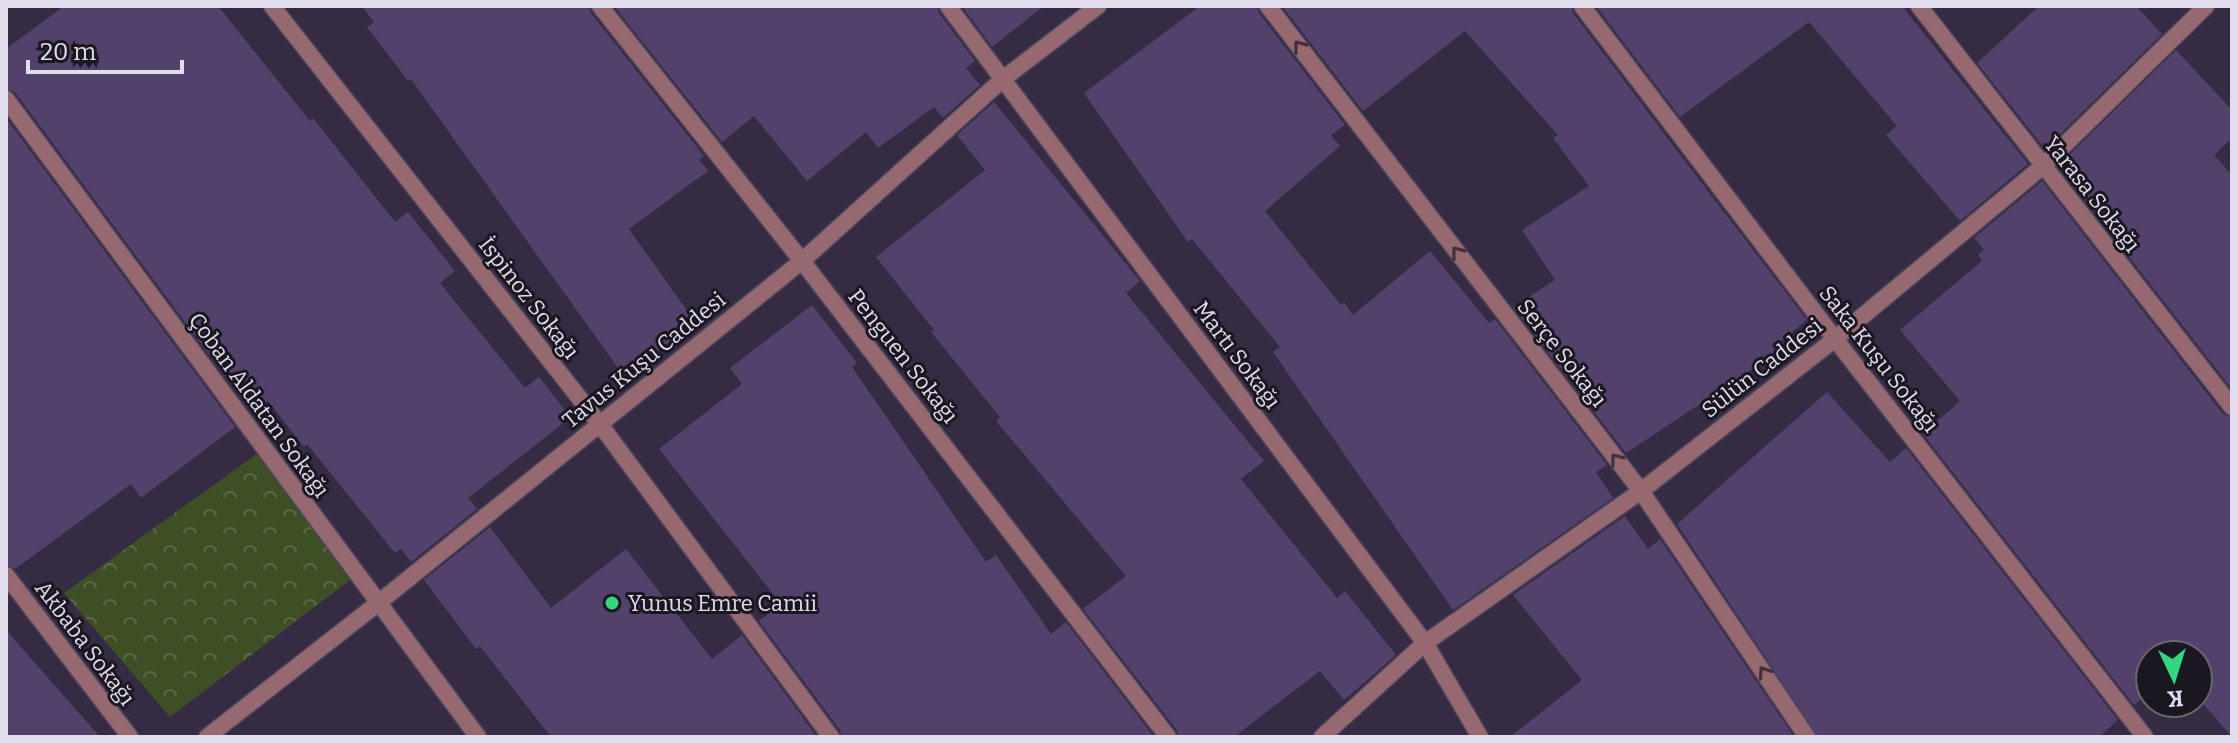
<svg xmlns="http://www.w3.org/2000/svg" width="2238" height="743" font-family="Bitter,serif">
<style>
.park{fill:url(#park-crowns)}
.building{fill:#52426b}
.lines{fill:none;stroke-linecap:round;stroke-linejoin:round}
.street-casing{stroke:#51485e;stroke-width:19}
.street{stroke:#966970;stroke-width:16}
.oneway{stroke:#403039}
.poi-dot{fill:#31d882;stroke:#1b1721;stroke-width:3}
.labels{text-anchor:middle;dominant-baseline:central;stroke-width:6;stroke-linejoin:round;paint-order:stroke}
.street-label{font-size:22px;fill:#e2ddec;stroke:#1b1721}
.poi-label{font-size:22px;fill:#e2ddec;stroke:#1b1721;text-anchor:start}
</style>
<defs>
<pattern id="park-crowns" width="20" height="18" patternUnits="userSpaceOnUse" patternTransform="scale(2)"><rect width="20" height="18" fill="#3f4f25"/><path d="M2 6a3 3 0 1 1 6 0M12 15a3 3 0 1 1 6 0" fill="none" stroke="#5a6845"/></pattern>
</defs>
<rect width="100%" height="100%" fill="#352c43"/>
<path class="park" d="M258 453 350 580 170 717 64 593Z"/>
<g class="building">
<path d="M64 6H218L310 121 313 118 395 222 408 212 455 271 440 283 525 388 539 377 568 414 564 417 566 421 468 498 477 509 411 562 401 549 395 553 307 444 304 447 268 401 252 413 15 92 6 88V49Z"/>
<path d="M362 6H589L591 13 704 156 699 160 708 171 629 229 696 323 623 375 411 79 408 81 367 27 374 22Z"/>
<path d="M614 6H937L939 13 975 61 966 68 980 85 943 118 934 107 878 148 866 132 807 181 754 116 722 142Z"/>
<path d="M962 6H1044L992 47Z"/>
<path d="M1200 6H1257L1259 13 1345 125 1331 135 1340 146 1265 211 1341 305 1344 302 1353 315 1430 251 1489 323 1495 319 1607 465 1596 472 1613 498 1453 610 1273 352 1280 347 1192 239 1188 242 1084 93Z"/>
<path d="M1282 6H1571L1573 13 1684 160 1807 320 1781 341 1786 347 1626 453 1513 307 1555 280 1522 230 1589 186 1553 138 1558 135 1465 31 1363 111Z"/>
<path d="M1596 6H1902L2028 164 1960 221 1886 135 1897 126 1809 22 1680 117Z"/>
<path d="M2039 6H2136L2162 34 2045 149 1977 63Z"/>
<path d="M2176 50 2232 110V138L2214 155 2232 175V389L2058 166Z"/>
<path d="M994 102 1140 281 1126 293 1264 461 1241 479 1337 598 1345 591 1396 655 1344 700 1320 671 1234 737H1179L1177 730 1083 609 1126 576 996 421 1000 417 931 332 934 330 876 257 985 170 957 135Z"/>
<path d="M6 118 235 427 141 498 131 484 15 569 6 564Z"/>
<path d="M2042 181 2223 414 2232 418V737L2198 698V655H2150V692L2134 705 1923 434 1960 401 1900 330 1982 261 1978 255 1984 250 1974 238Z"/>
<path d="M812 305 857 363 852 367 986 562 996 555 1051 634 1066 622 1154 737H842L840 730 759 621 781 604 659 449 742 384 730 368Z"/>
<path d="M1827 392 1890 462 1906 448 2118 720 2099 737H1818L1677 524Z"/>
<path d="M1625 516 1648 549 1660 539 1794 737H1510L1582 680 1513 595Z"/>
<path d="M490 527 551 608 626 549 712 659 742 635 817 737H551L480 646 476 649 424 580Z"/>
<path d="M6 630 49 679 100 737H6Z"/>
</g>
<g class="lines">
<g class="street-casing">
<g id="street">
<path d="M272 6 599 423 831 737"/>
<path d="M600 6 802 261 1168 737"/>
<path d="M948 6 1425 643 1480 737"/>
<path d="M1268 6 1641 491 1807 737"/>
<path d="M1582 6 1835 339 2145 737"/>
<path d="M1919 6 2232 407"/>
<path d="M6 99 478 737"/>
<path d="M6 575 130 737"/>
<path d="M207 737 377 604 802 261 1003 79 1098 6"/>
<path d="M1322 737 1425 643 1641 491 1835 339 2043 166 2206 6"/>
</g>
</g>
<use href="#street" class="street"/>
</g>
<defs><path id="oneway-chevron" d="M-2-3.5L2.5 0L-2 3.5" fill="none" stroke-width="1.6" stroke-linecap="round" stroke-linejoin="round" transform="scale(2)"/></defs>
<g class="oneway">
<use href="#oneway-chevron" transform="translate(1299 46) rotate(-128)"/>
<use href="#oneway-chevron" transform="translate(1457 252) rotate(-128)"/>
<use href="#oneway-chevron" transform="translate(1616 459) rotate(-128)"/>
<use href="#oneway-chevron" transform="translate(1764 672) rotate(-124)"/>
</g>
<circle class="poi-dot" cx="612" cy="603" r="8"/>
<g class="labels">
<g class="street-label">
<text transform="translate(2092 194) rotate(52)">Yarasa Sokağı</text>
<text transform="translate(529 298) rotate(52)">İspinoz Sokağı</text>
<text transform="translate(1562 353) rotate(52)">Serçe Sokağı</text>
<text transform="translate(1237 355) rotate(53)">Martı Sokağı</text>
<text transform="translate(903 356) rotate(52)">Penguen Sokağı</text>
<text transform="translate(1879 359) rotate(52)">Saka Kuşu Sokağı</text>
<text transform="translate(644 360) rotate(-39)">Tavus Kuşu Caddesi</text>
<text transform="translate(1762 368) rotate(-38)">Sülün Caddesi</text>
<text transform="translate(259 405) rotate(54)">Çoban Aldatan Sokağı</text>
<text transform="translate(85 643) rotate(53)">Akbaba Sokağı</text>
</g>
<g class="poi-label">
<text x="628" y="603">Yunus Emre Camii</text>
</g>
</g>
<rect width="2238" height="743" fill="none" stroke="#e2ddec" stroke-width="16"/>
<g transform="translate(2174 679) rotate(176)"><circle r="38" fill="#1b1721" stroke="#6b6672" stroke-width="2"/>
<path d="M0-6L14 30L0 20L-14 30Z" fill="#31d882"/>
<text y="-12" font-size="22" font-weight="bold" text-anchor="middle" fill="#e2ddec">K</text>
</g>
<path d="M28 60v12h154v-12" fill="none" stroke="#e2ddec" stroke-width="4"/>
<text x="40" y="60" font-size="24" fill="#e2ddec" stroke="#1b1721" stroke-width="6" paint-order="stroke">20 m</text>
</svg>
